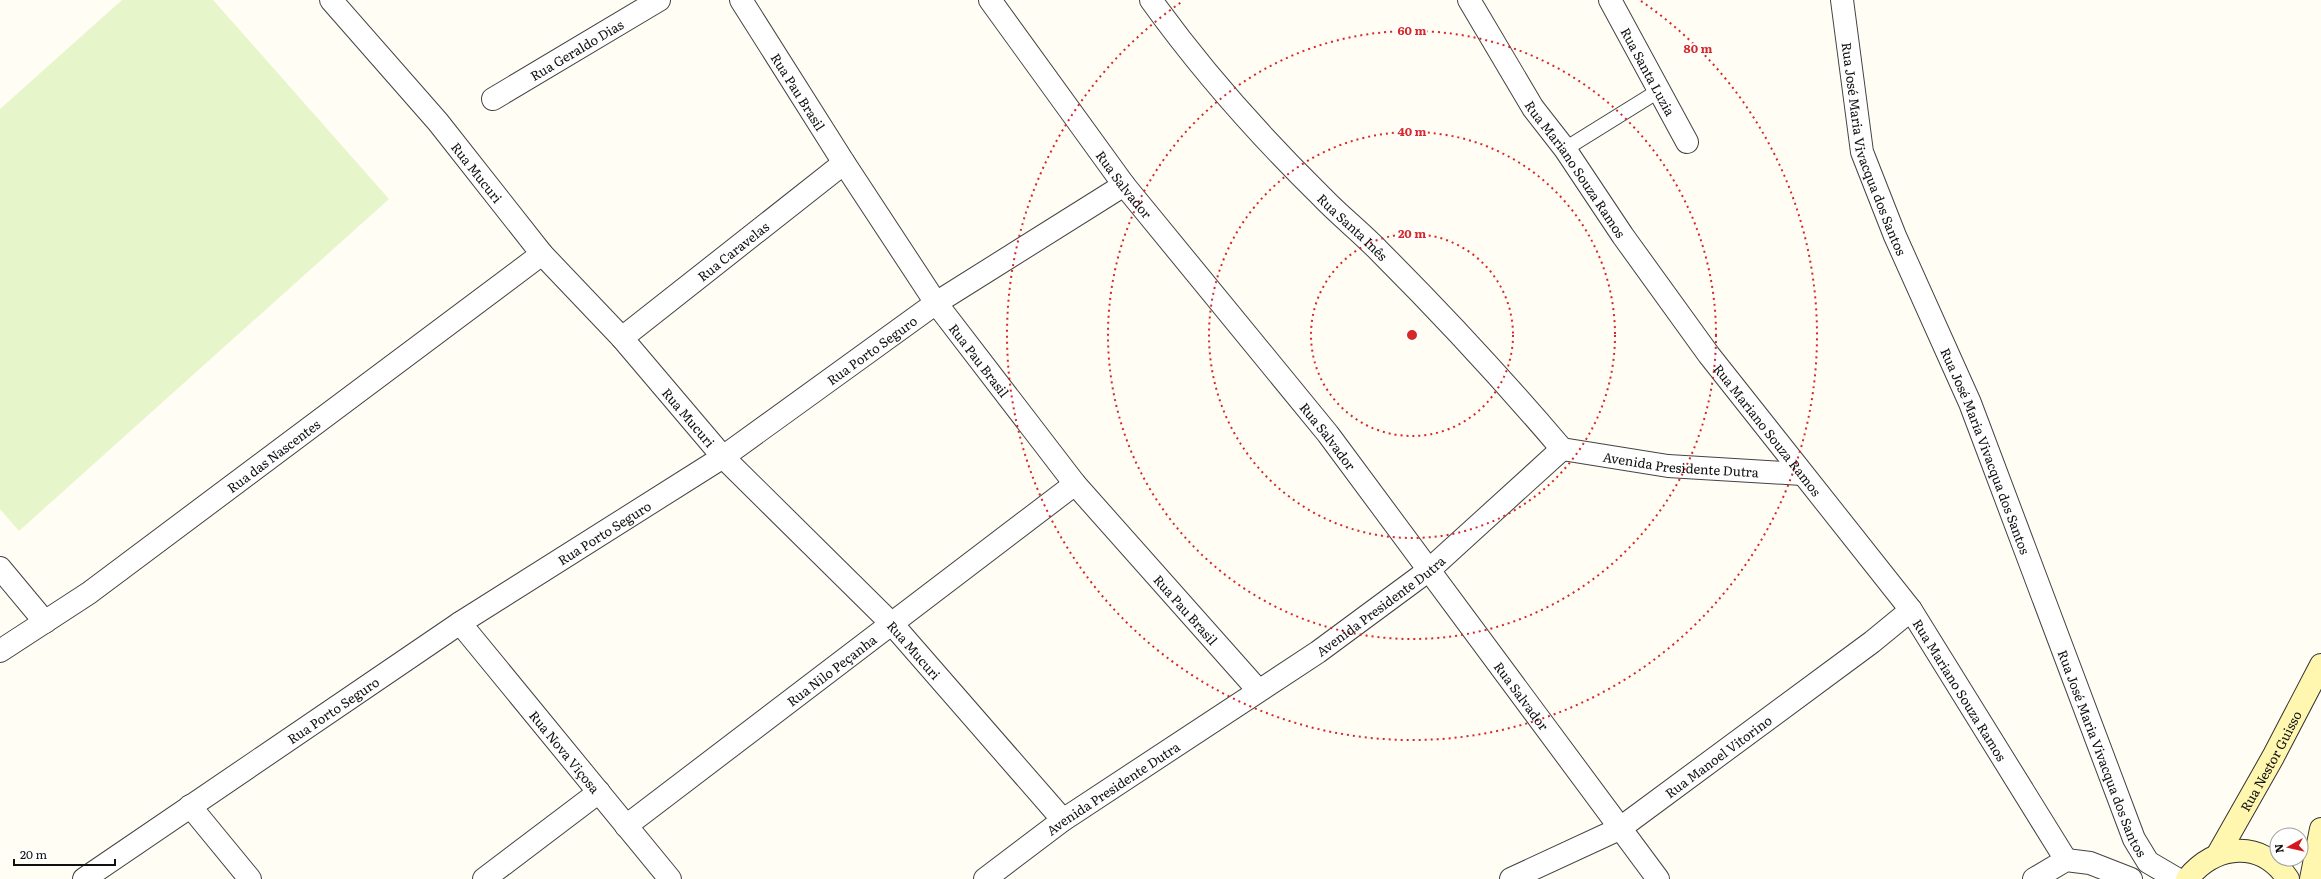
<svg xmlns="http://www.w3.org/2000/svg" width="2321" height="879" font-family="Literata,serif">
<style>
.pitch{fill:#e6f5ca}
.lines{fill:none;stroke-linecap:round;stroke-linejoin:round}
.lane-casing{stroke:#434343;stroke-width:16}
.street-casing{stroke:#434343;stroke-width:24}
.secondary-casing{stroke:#323232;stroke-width:24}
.lane{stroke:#fff;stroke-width:14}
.street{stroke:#fff;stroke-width:22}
.secondary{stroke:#fff7af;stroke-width:22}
.ring{fill:none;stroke:#d62828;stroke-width:2;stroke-dasharray:2 4}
.labels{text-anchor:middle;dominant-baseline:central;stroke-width:4;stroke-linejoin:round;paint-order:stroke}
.street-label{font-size:13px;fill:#101010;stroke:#fff}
.centre{fill:#d62828;stroke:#fff;stroke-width:2}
.ring-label{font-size:12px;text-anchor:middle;font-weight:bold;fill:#d62828;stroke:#fff;stroke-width:4;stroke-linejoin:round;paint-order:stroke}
</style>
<rect width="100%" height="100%" fill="#fffdf4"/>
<path class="pitch" d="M122 0H213L389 199 19 531 0 509V109Z"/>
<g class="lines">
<g class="lane-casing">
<path id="lane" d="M1565 149 1660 90"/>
</g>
<g class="street-casing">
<g id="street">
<path id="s1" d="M331 0 438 122 542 254 622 338 723 457 893 625 1063 820"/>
<path id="s2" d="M741 0 844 163 936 303 1075 484 1258 690"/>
<path id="s3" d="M990 0 1124 185 1328 434 1658 879"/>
<path id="s4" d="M1151 0C1202 71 1259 135 1321 196 1340 216 1362 233 1381 253 1444 316 1504 381 1562 449"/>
<path id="s5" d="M1469 0 1533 108 1565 149 1623 236 1709 355 1911 610 2066 860"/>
<path id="s6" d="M1610 0 1687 142"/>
<path id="s7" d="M1842 0 1862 152 1895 236 1970 403 2134 839 2148 862 2177 879"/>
<path id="s8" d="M493 99 659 0"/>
<path id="s9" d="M622 338 844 163"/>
<path id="s10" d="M1562 449 1668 466 1802 474"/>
<path d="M0 568 45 622"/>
<path id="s11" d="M460 623 670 879"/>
<path id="s12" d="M0 651 89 593 542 254"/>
<path d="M190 806 250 879"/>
<path id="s13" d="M626 826 1075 484"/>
<path id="s14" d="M84 879 460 623 723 457 936 303 1124 185"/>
<path d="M484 879 599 792"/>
<path id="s15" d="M985 879 1063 820 1318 652 1429 570 1562 449"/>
<path id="s16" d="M1511 879 1619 829 1872 642 1911 610"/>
<path d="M2034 879 2066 860 2090 863 2131 879"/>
</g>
</g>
<g class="secondary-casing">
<g id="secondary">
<path id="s17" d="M2218 854 2273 757 2321 665"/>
<path d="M2187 879C2216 844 2261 839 2288 879"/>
<path d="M2311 879 2321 829"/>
</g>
</g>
<use href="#lane" class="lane"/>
<use href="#street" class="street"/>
<use href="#secondary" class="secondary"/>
</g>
<g class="ring">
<circle cx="1412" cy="335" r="101"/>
<circle cx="1412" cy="335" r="203"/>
<circle cx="1412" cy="335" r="304"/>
<path d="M1641 1A405 405 0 1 1 1183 1"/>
</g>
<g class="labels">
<g class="street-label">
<text stroke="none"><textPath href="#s8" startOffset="97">Rua Geraldo Dias</textPath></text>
<text stroke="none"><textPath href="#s6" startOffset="81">Rua Santa Luzia</textPath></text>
<text stroke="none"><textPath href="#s2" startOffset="108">Rua Pau Brasil</textPath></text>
<text stroke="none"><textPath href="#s7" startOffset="153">Rua José Maria Vivacqua dos Santos</textPath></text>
<text stroke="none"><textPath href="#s5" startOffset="200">Rua Mariano Souza Ramos</textPath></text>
<text stroke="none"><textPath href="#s1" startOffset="226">Rua Mucuri</textPath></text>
<text stroke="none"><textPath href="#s3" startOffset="228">Rua Salvador</textPath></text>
<text stroke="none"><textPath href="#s4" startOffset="304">Rua Santa Inês</textPath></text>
<text stroke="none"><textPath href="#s9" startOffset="141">Rua Caravelas</textPath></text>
<text stroke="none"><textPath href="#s14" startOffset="949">Rua Porto Seguro</textPath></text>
<text stroke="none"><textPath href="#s2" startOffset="432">Rua Pau Brasil</textPath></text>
<text stroke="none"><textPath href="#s1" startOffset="550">Rua Mucuri</textPath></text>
<text stroke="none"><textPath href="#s5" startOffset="524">Rua Mariano Souza Ramos</textPath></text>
<text stroke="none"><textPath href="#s3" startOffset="552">Rua Salvador</textPath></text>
<text stroke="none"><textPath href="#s7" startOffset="477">Rua José Maria Vivacqua dos Santos</textPath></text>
<text stroke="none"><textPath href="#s12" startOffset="336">Rua das Nascentes</textPath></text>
<text stroke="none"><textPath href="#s10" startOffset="120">Avenida Presidente Dutra</textPath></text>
<text stroke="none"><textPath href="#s14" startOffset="625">Rua Porto Seguro</textPath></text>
<text stroke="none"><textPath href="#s15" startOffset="481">Avenida Presidente Dutra</textPath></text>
<text stroke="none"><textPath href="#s2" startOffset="756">Rua Pau Brasil</textPath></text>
<text stroke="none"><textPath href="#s1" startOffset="874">Rua Mucuri</textPath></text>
<text stroke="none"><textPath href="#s13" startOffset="258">Rua Nilo Peçanha</textPath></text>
<text stroke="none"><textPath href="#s5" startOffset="848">Rua Mariano Souza Ramos</textPath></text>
<text stroke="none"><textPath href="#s3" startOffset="876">Rua Salvador</textPath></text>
<text stroke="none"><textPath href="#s14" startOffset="301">Rua Porto Seguro</textPath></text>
<text stroke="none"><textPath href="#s11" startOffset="166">Rua Nova Viçosa</textPath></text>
<text stroke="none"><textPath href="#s7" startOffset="801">Rua José Maria Vivacqua dos Santos</textPath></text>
<text stroke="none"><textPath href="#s16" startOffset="242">Rua Manoel Vitorino</textPath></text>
<text stroke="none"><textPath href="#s17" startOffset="107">Rua Nestor Guisso</textPath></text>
<text stroke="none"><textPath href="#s15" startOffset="157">Avenida Presidente Dutra</textPath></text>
</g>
</g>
<circle cx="1412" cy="335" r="6" class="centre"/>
<g class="ring-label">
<text x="1412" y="35">60 m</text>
<text x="1698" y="53">80 m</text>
<text x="1412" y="136">40 m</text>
<text x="1412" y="238">20 m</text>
</g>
<g transform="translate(2289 847) rotate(262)"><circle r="19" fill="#ffffff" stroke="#9f9f9f"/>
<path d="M0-3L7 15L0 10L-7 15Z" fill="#d2171d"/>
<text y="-6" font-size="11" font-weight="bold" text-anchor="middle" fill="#101010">N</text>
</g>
<path d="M14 859v6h101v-6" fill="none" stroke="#101010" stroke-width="2"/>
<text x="20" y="859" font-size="12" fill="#101010" stroke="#ffffff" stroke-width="3" paint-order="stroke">20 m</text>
</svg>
